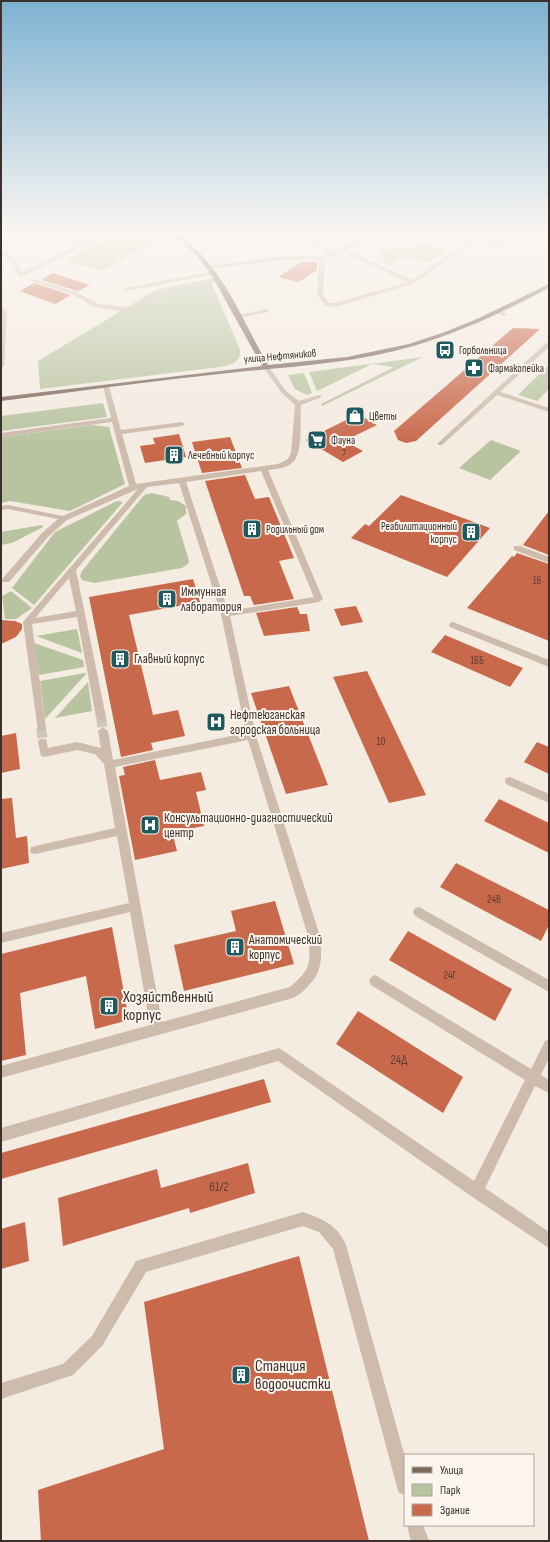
<svg xmlns="http://www.w3.org/2000/svg" width="550" height="1542" font-family="'Sofia Sans Condensed',sans-serif">
<style>
.green{fill:#b8c4a0}
.building{fill:#c8694b}
.lines{fill:none;stroke-linecap:round;stroke-linejoin:round}
.minor-tunnel{stroke:#cfc6bd;stroke-width:10;stroke-dasharray:10 4.5;stroke-linecap:butt}
.minor{fill:#cdbbac;fill-rule:evenodd}
.major{fill:#7d675c;fill-rule:evenodd}
.labels{text-anchor:middle;dominant-baseline:central;stroke-width:4;stroke-linejoin:round;paint-order:stroke}
.far-number-label{font-size:9px;fill:#5e3e33}
.far-poi-label{font-size:11px;fill:#3b302b;stroke:#fbf5ee;text-anchor:start}
.far-street-label{font-size:11px;fill:#3b302b;stroke:#fbf5ee}
.number-label{font-size:11px;fill:#5e3e33}
.poi-label{font-size:13px;fill:#3b302b;stroke:#fbf5ee;text-anchor:start}
.near-number-label{font-size:13px;fill:#5e3e33}
.near-poi-label{font-size:16px;fill:#3b302b;stroke:#fbf5ee;text-anchor:start}
</style>
<rect width="100%" height="100%" fill="#f4ebe1"/>
<g class="green">
<path d="M125 230H132L152 242 103 270H96L67 260Z"/>
<path d="M430 245 447 250 428 263 403 257 389 266 384 264 381 250Z"/>
<path d="M210 279 240 350C242 363 228 366 219 367L40 389 38 361 156 290Z"/>
<path d="M423 357 322 406 321 404 394 367 372 364 317 391 309 372Z"/>
<path d="M549 365V389L537 401 518 395Z"/>
<path d="M304 373 312 393 307 395 295 389 288 375Z"/>
<path d="M103 403 107 417 1 431V416Z"/>
<path d="M92 425 109 427 125 484 70 511 10 501 1 503V437Z"/>
<path d="M491 440 521 451 490 480 459 468Z"/>
<path d="M152 493 169 497 170 500 178 501 186 506V514L177 521 189 561 188 564 182 568 94 583 82 580 80 576 82 571 144 495Z"/>
<path d="M117 501 123 502 34 605 12 588 55 532Z"/>
<path d="M42 525 43 527 12 543 1 545V532Z"/>
<path d="M11 591 32 608 16 619H5L2 596Z"/>
<path d="M77 629 82 653 36 636Z"/>
<path d="M34 643 83 660 84 667 39 675Z"/>
<path d="M85 673 86 674 45 719 40 681Z"/>
<path d="M88 682 92 711 55 718Z"/>
</g>
<g class="building">
<path d="M301 262H317V270L299 282 278 277Z"/>
<path d="M53 273 90 285 78 291 41 280Z"/>
<path d="M34 283 71 295 55 304 20 291Z"/>
<path d="M513 328 540 329 416 441 406 443 398 440 394 431Z"/>
<path d="M358 414 377 425 344 441 363 451 343 462 306 440Z"/>
<path d="M179 434 186 457 145 463 140 446 155 444 153 438Z"/>
<path d="M230 437 242 468 202 473 192 442Z"/>
<path d="M245 475 255 499 269 497 294 558 279 561 294 599 254 605 250 596H244L205 481Z"/>
<path d="M401 495 490 528 447 577 351 538 365 524 369 526Z"/>
<path d="M549 511V555L523 545Z"/>
<path d="M517 553 549 564V641L467 608 512 556 514 557Z"/>
<path d="M193 579 200 602 129 615 153 715 178 710 185 736 151 743 153 750 121 757 89 597Z"/>
<path d="M356 606 363 622 341 626 334 609Z"/>
<path d="M297 607 300 614H307L310 631 264 636 256 613Z"/>
<path d="M1 620 15 621 22 624V629L16 637 1 644Z"/>
<path d="M445 635 523 668 510 687 431 652Z"/>
<path d="M367 671 426 795 389 803 333 677Z"/>
<path d="M289 686 328 785 286 794 251 693Z"/>
<path d="M16 733 20 769 1 773V736Z"/>
<path d="M537 742 549 747V774L524 762Z"/>
<path d="M155 760 160 780 201 772 206 790 196 792 204 826 172 832 177 851 135 860 119 776 125 775 123 767Z"/>
<path d="M12 798 16 838 27 836 29 863 1 869V799Z"/>
<path d="M499 799 549 823V853L484 821Z"/>
<path d="M456 863 549 910V925L541 941 440 887Z"/>
<path d="M275 901 294 964 184 991 174 945 236 931 231 911Z"/>
<path d="M112 927 129 1020 95 1029 86 976 20 993 26 1055 1 1061V954Z"/>
<path d="M408 931 512 989 495 1021 389 960Z"/>
<path d="M358 1011 463 1077 443 1113 336 1044Z"/>
<path d="M264 1079 271 1102 1 1179V1153Z"/>
<path d="M248 1163 255 1193 190 1213 189 1208 63 1246 58 1198 157 1169 161 1188Z"/>
<path d="M25 1222 29 1261 1 1269V1229Z"/>
<path d="M299 1256 369 1541H41L38 1490 164 1449 144 1302Z"/>
</g>
<g class="lines">
<g class="minor-tunnel">
<path d="M101 717 103 731"/>
<path d="M41 728 43 742"/>
</g>
<g class="minor">
<path d="M109 230H115L21 277 19 276 11 263 1 254V250L12 258 22 272Z"/>
<path d="M264 230H272L308 238 323 230H328L313 240 333 252 371 230H376L346 250 413 280 484 230H490L478 239 504 240 520 230H526L505 244 474 241 415 283 335 307 325 305 317 295 319 260H284L209 269 208 268 211 266 284 256H321L328 254 307 241ZM342 252 408 282 335 303H329L323 295 325 259 336 256V254Z"/>
<path d="M214 271 217 273 216 274 125 291 122 289Z"/>
<path d="M218 277 221 279 220 280 179 290 140 307 121 311 95 307 72 294 31 281 34 279 76 292 98 304 121 307 137 305 175 288Z"/>
<path d="M1 306 7 312 4 366 1 368Z"/>
<path d="M266 309 269 311 268 312 238 318 235 316Z"/>
<path d="M498 310 507 314 504 316 495 312Z"/>
<path d="M549 343V347L500 392 549 408V412L497 395 442 445H438V443L545 344Z"/>
<path d="M264 366H268L286 391 299 401 319 395 322 397 301 405C300 418 303 451 294 461 288 468 277 469 268 470L323 599 319 602 230 616 256 736 320 936C322 955 323 972 308 986 304 991 299 995 293 998L1 1078V1066L150 1025 130 912 1 943V933L129 903 117 836 35 854 31 853 30 850 31 847 35 846 115 828 104 764 95 754 77 750 44 757 41 756 38 742 40 739H46L48 748 77 742 101 748 98 731 103 727 108 731 113 760 246 733 221 614 179 483 147 487 76 570 106 717 104 719 101 721 96 717 77 617 32 624 46 728 44 731H38L23 622 138 489 67 520 48 537 9 582H3L2 580 3 578 42 533 58 519 8 509 1 510V506L8 505 63 516 129 486 112 422 1 437V433L111 418 103 386 106 384 109 386 121 430 182 422 185 424 182 426 122 434 136 484 278 464 288 459 291 453 295 405 282 393 263 367ZM261 471 314 597 228 611 186 482ZM69 578 76 611 35 618ZM248 740 308 936C311 964 311 969 290 987L162 1022 115 767Z"/>
<path d="M514 546H520L549 557V563L514 550Z"/>
<path d="M453 622 549 660V667L450 627 449 625 450 623Z"/>
<path d="M510 777 549 794V803L506 784 505 781 506 778Z"/>
<path d="M419 907 549 980V992L415 916 413 912 415 908Z"/>
<path d="M375 975 531 1069 545 1041 549 1039V1058L541 1075 549 1080V1093L535 1086 485 1188 549 1232V1248L471 1196 278 1061 1 1142V1128L279 1048 474 1181 525 1080 371 985 369 981 371 977Z"/>
<path d="M303 1212C322 1219 337 1224 346 1245L405 1457V1495L399 1493 397 1487 333 1249 319 1232 303 1226 146 1272 102 1346 73 1375 1 1399V1383L63 1364 92 1336 136 1261Z"/>
<path d="M407 1525H423L429 1541H411Z"/>
</g>
<path class="major" d="M167 230C173 230 177 234 183 238 224 269 243 322 268 365L347 357 409 344 445 332 479 318 549 284V288C505 311 461 332 413 346 356 363 297 366 238 372 159 380 80 391 1 401V397L262 366 212 276 200 260 185 244Z"/>
</g>
<linearGradient id="sky" x2="0" y2="1"><stop stop-color="#7eb2d2"/><stop offset="0.52" stop-color="#faf6f2"/><stop offset="1" stop-color="#faf6f2" stop-opacity="0"/></linearGradient>
<rect width="550" height="446" fill="url(#sky)"/>
<defs>
<g id="bus-square" transform="scale(1)"><rect x="-9" y="-9" width="18" height="18" rx="4" fill="#1f5a5e" stroke="#fbf5ee"/><path d="M-5-6H5V4H4V6H2V4H-2V6H-4V4H-5ZM-3.5-4V0h7V-4ZM-3.5 1.2v1.5H-2V1.2ZM2 1.2v1.5H3.5V1.2Z" fill="#fff"/></g>
<g id="pharmacy-square" transform="scale(1)"><rect x="-9" y="-9" width="18" height="18" rx="4" fill="#1f5a5e" stroke="#fbf5ee"/><path d="M-2-6h4v4h4v4h-4v4h-4v-4h-4v-4h4Z" fill="#fff"/></g>
<g id="shop-square" transform="scale(1)"><rect x="-9" y="-9" width="18" height="18" rx="4" fill="#1f5a5e" stroke="#fbf5ee"/><path d="M-5-2.5h2.3a2.7 3.5 0 0 1 5.4 0H5L5.5 6h-11ZM-1.5-2.5h3a1.5 2.3 0 0 0-3 0Z" fill="#fff"/></g>
<g id="supermarket-square" transform="scale(1)"><rect x="-9" y="-9" width="18" height="18" rx="4" fill="#1f5a5e" stroke="#fbf5ee"/><path d="M-6-5.5h2.5l.6 2H6L4.5 2H-2.5L-4.4-4H-6ZM-1.5 3.2a1.3 1.3 0 1 0 .1 0ZM3 3.2a1.3 1.3 0 1 0 .1 0Z" fill="#fff"/></g>
<g id="building-square" transform="scale(1)"><rect x="-9" y="-9" width="18" height="18" rx="4" fill="#1f5a5e" stroke="#fbf5ee"/><path d="M-4-6H4V6H1V3H-1V6H-4ZM-2.5-4.3h1.7v1.8h-1.7ZM.8-4.3h1.7v1.8H.8ZM-2.5-1h1.7V.8h-1.7ZM.8-1h1.7V.8H.8Z" fill="#fff"/></g>
<g id="hospital-square" transform="scale(1)"><rect x="-9" y="-9" width="18" height="18" rx="4" fill="#1f5a5e" stroke="#fbf5ee"/><path d="M-5-5h3v3.5h4V-5h3V5h-3V1.5h-4V5h-3Z" fill="#fff"/></g>
</defs>
<g fill-rule="evenodd">
<use href="#bus-square" x="445" y="350"/>
<use href="#pharmacy-square" x="474" y="368"/>
<use href="#shop-square" x="355" y="416"/>
<use href="#supermarket-square" x="317" y="440"/>
<use href="#building-square" x="174" y="455"/>
<use href="#building-square" x="252" y="529"/>
<use href="#building-square" x="471" y="532"/>
<use href="#building-square" x="167" y="599"/>
<use href="#building-square" x="120" y="659"/>
<use href="#hospital-square" x="216" y="722"/>
<use href="#hospital-square" x="150" y="825"/>
<use href="#building-square" x="235" y="947"/>
<use href="#building-square" x="109" y="1006"/>
<use href="#building-square" x="241" y="1375"/>
</g>
<g class="labels">
<g class="far-number-label">
<text x="344" y="453">7</text>
</g>
<g class="far-poi-label">
<text x="459" y="350">Горбольница</text>
<text x="488" y="368">Фармакопейка</text>
<text x="369" y="416">Цветы</text>
<text x="331" y="440">Фауна</text>
<text x="188" y="455">Лечебный корпус</text>
<text x="457" y="526" text-anchor="end">Реабилитационный<tspan x="457" dy="13">корпус</tspan></text>
<text x="266" y="529">Родильный дом</text>
</g>
<g class="far-street-label">
<text transform="translate(280 356) rotate(-5)">улица Нефтяников</text>
</g>
<g class="number-label">
<text x="537" y="580">16</text>
<text x="477" y="660">16Б</text>
<text x="381" y="741">10</text>
<text x="494" y="899">24В</text>
<text x="450" y="975">24Г</text>
</g>
<g class="poi-label">
<text x="181" y="592">Иммунная<tspan x="181" dy="15">лаборатория</tspan></text>
<text x="134" y="659">Главный корпус</text>
<text x="230" y="715">Нефтеюганская<tspan x="230" dy="15">городская больница</tspan></text>
<text x="164" y="818">Консультационно-диагностический<tspan x="164" dy="15">центр</tspan></text>
<text x="249" y="940">Анатомический<tspan x="249" dy="15">корпус</tspan></text>
</g>
<g class="near-number-label">
<text x="399" y="1060">24Д</text>
<text x="219" y="1187">61/2</text>
</g>
<g class="near-poi-label">
<text x="123" y="997">Хозяйственный<tspan x="123" dy="18">корпус</tspan></text>
<text x="255" y="1366">Станция<tspan x="255" dy="18">водоочистки</tspan></text>
</g>
</g>
<rect width="550" height="1542" fill="none" stroke="#3b302b" stroke-width="4"/>
<rect x="404" y="1454" width="130" height="72" fill="#fbf5ee" stroke="#aea6a0"/>
<rect x="412" y="1467" width="20" height="6" fill="#7d675c" stroke="#aea6a0"/>
<text x="440" y="1474" font-size="12" fill="#3b302b">Улица</text>
<rect x="412" y="1484" width="20" height="12" fill="#b8c4a0" stroke="#aea6a0"/>
<text x="440" y="1494" font-size="12" fill="#3b302b">Парк</text>
<rect x="412" y="1504" width="20" height="12" fill="#c8694b" stroke="#aea6a0"/>
<text x="440" y="1514" font-size="12" fill="#3b302b">Здание</text>
</svg>
